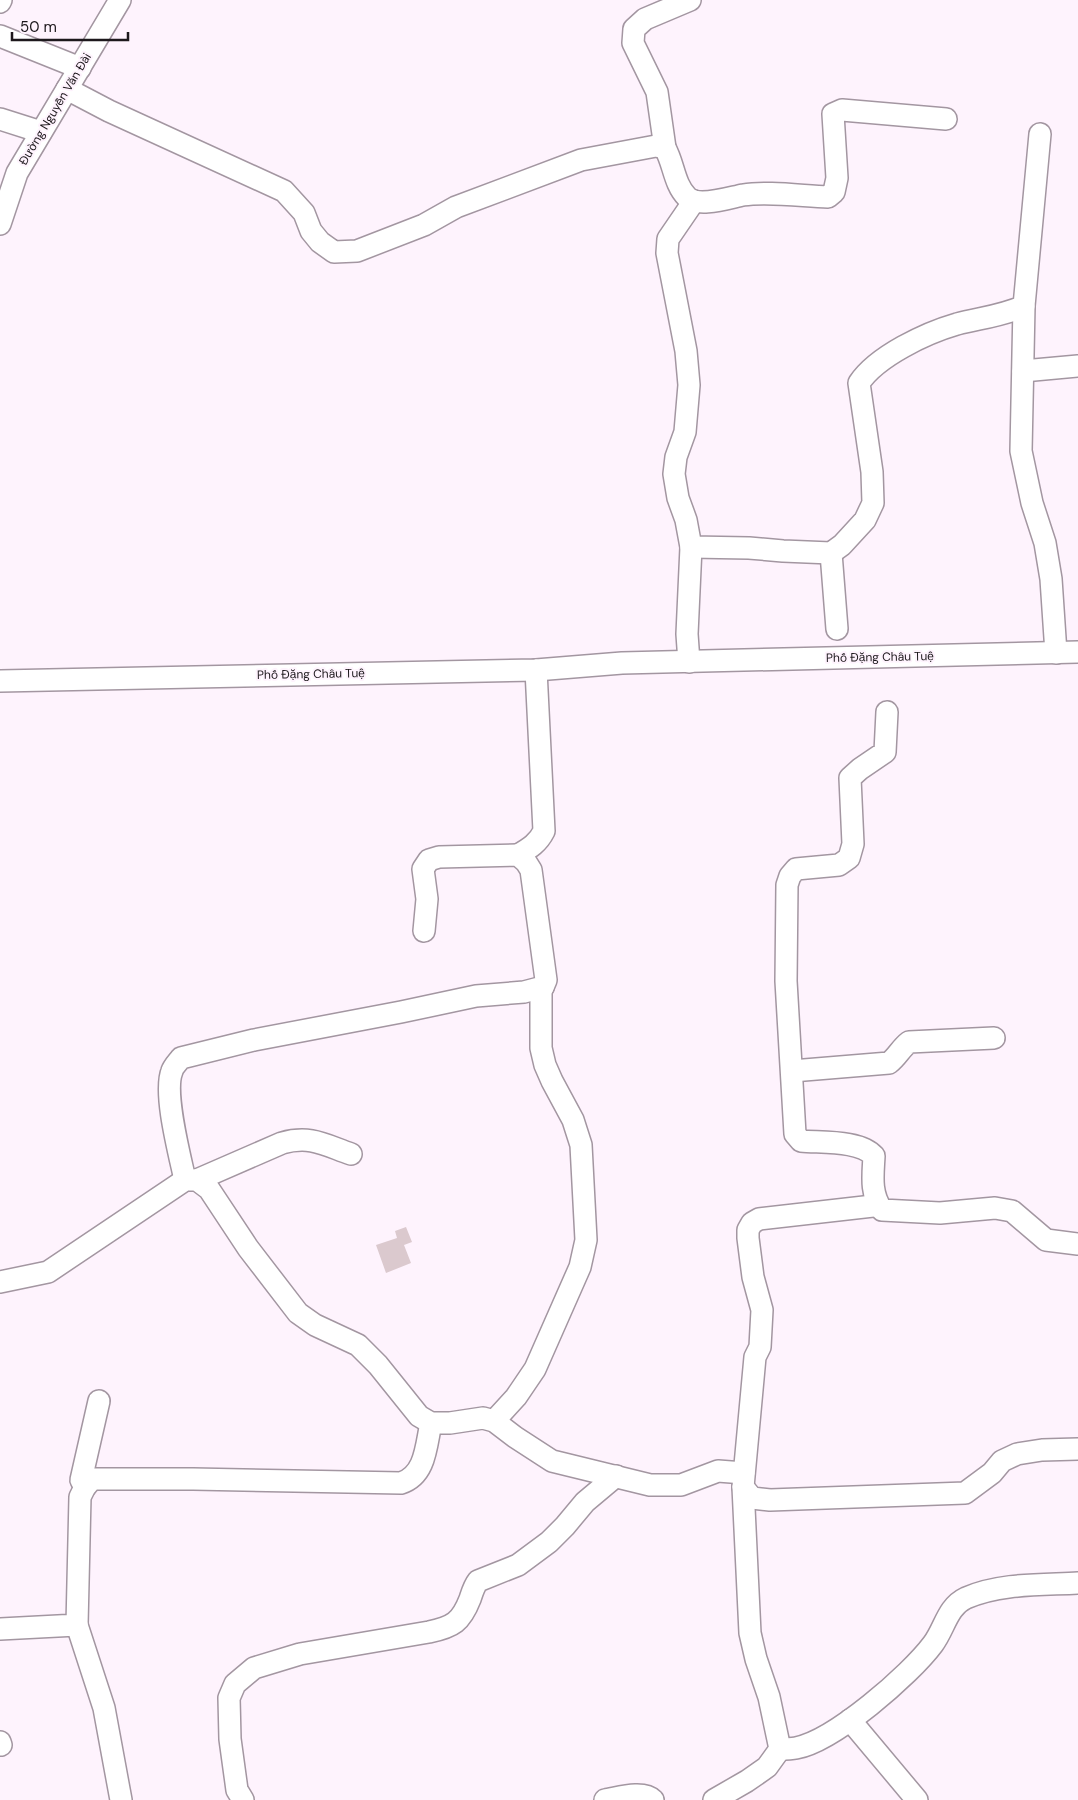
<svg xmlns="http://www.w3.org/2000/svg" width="1078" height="1800" font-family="'DM Sans',sans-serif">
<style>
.building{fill:#dbc9ce}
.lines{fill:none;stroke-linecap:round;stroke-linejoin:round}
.minor-casing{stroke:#a396a1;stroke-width:24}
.minor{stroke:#fff;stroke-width:21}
.labels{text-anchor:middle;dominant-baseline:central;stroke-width:4;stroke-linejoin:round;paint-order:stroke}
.street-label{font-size:12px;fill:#1d181c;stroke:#fef3fd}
</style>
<rect width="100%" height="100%" fill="#fef3fd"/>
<path class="building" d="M406 1227 412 1242 404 1245 411 1263 386 1273 376 1245 397 1238 395 1231Z"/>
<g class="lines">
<g class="minor-casing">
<g id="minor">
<path d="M0 2 1 0"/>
<path d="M0 36 80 68"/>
<path d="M67 89 109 111 284 191 304 213 311 231 320 242 334 252 357 251 424 225 456 207 581 160 656 146 665 148C674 164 674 184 687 197 698 208 728 198 743 195 767 191 802 196 828 197L834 192 837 178 833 114 842 110 946 119"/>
<path d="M0 119 41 132"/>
<path d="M665 148 657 92 633 43 634 29 645 19 690 0"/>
<path d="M694 201 668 239 667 253 686 351 689 385 685 432 676 457 674 474 678 498 686 520 691 547 749 548 783 551 831 553 842 545 865 520 873 503 872 472 859 383C877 356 926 333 957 324 980 318 1002 316 1024 306L1040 134"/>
<path d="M0 224 17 173 120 0"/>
<path d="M1024 306 1021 451 1032 503 1045 543 1051 579 1056 653"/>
<path d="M1023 371 1078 366"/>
<path d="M831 553 837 629"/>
<path d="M689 662 687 634 691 547"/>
<path d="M0 681 536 670 622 663 1078 652"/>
<path d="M887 712 885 752 860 769 850 778 853 844 849 858 839 865 796 869 790 876 787 885 786 981 795 1134 801 1141C821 1143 860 1140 874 1156 873 1175 870 1193 882 1210L940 1213 995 1208 1012 1211 1046 1240 1078 1244"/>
<path d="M518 855C530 848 538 843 544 831L536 670"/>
<path d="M792 1071 889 1063C897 1057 901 1048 909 1042L994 1038"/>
<path d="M185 1180C180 1156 163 1093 172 1071 173 1067 178 1062 181 1058L254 1040 401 1012 476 996 524 992 543 987 546 980 531 870 526 862 518 855 439 857 429 860 423 869 427 899 424 931"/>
<path d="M197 1180 282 1143C311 1135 325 1145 351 1154"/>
<path d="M0 1282 48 1272 185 1180H197L209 1189 248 1248 298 1313 315 1325 358 1345 378 1365 419 1416 431 1423H450L483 1418 494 1421 515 1437 552 1461 650 1485H681L718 1471 744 1473"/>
<path d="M494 1421 516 1397 535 1369 580 1267 586 1240 581 1145 573 1120 552 1081 545 1065 541 1048V990L543 987"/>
<path d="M85 1487 81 1480 99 1401"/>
<path d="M743 1487 752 1498 770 1500 965 1493 992 1473 1002 1461 1017 1454 1042 1450 1078 1449"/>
<path d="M77 1625 104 1708 121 1800"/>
<path d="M0 1629 77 1625 80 1497 85 1487 92 1479H193L401 1483C426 1475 426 1445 431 1423"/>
<path d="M850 1720 917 1800"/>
<path d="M0 1742 1 1745"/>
<path d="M780 1749C785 1749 791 1749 796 1748 834 1741 910 1675 933 1644 945 1628 947 1607 966 1598 1000 1583 1042 1585 1078 1583"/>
<path d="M243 1800 237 1790 230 1739 229 1698 235 1684 254 1668 300 1654 429 1632C453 1627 461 1622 470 1599 472 1593 474 1586 478 1581L518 1565 549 1542 565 1526 585 1502 616 1476"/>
<path d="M605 1800C618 1798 643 1790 653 1800"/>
<path d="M714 1800 747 1781 767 1767 780 1749 769 1697 756 1659 750 1633 743 1487 755 1357 760 1347 762 1310 753 1277 748 1238V1230L752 1223 759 1219 873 1206 877 1203"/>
</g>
</g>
<use href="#minor" class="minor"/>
</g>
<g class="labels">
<g class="street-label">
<text transform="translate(55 109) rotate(-59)">Đường Nguyễn Văn Đài</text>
<text transform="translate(880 657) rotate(-1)">Phố Đặng Châu Tuệ</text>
<text transform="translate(311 674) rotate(-1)">Phố Đặng Châu Tuệ</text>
</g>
</g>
<path d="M12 32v8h116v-8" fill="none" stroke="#1d181c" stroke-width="2.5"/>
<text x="20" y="32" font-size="15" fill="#1d181c" stroke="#fef3fd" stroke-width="4" paint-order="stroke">50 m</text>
</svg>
